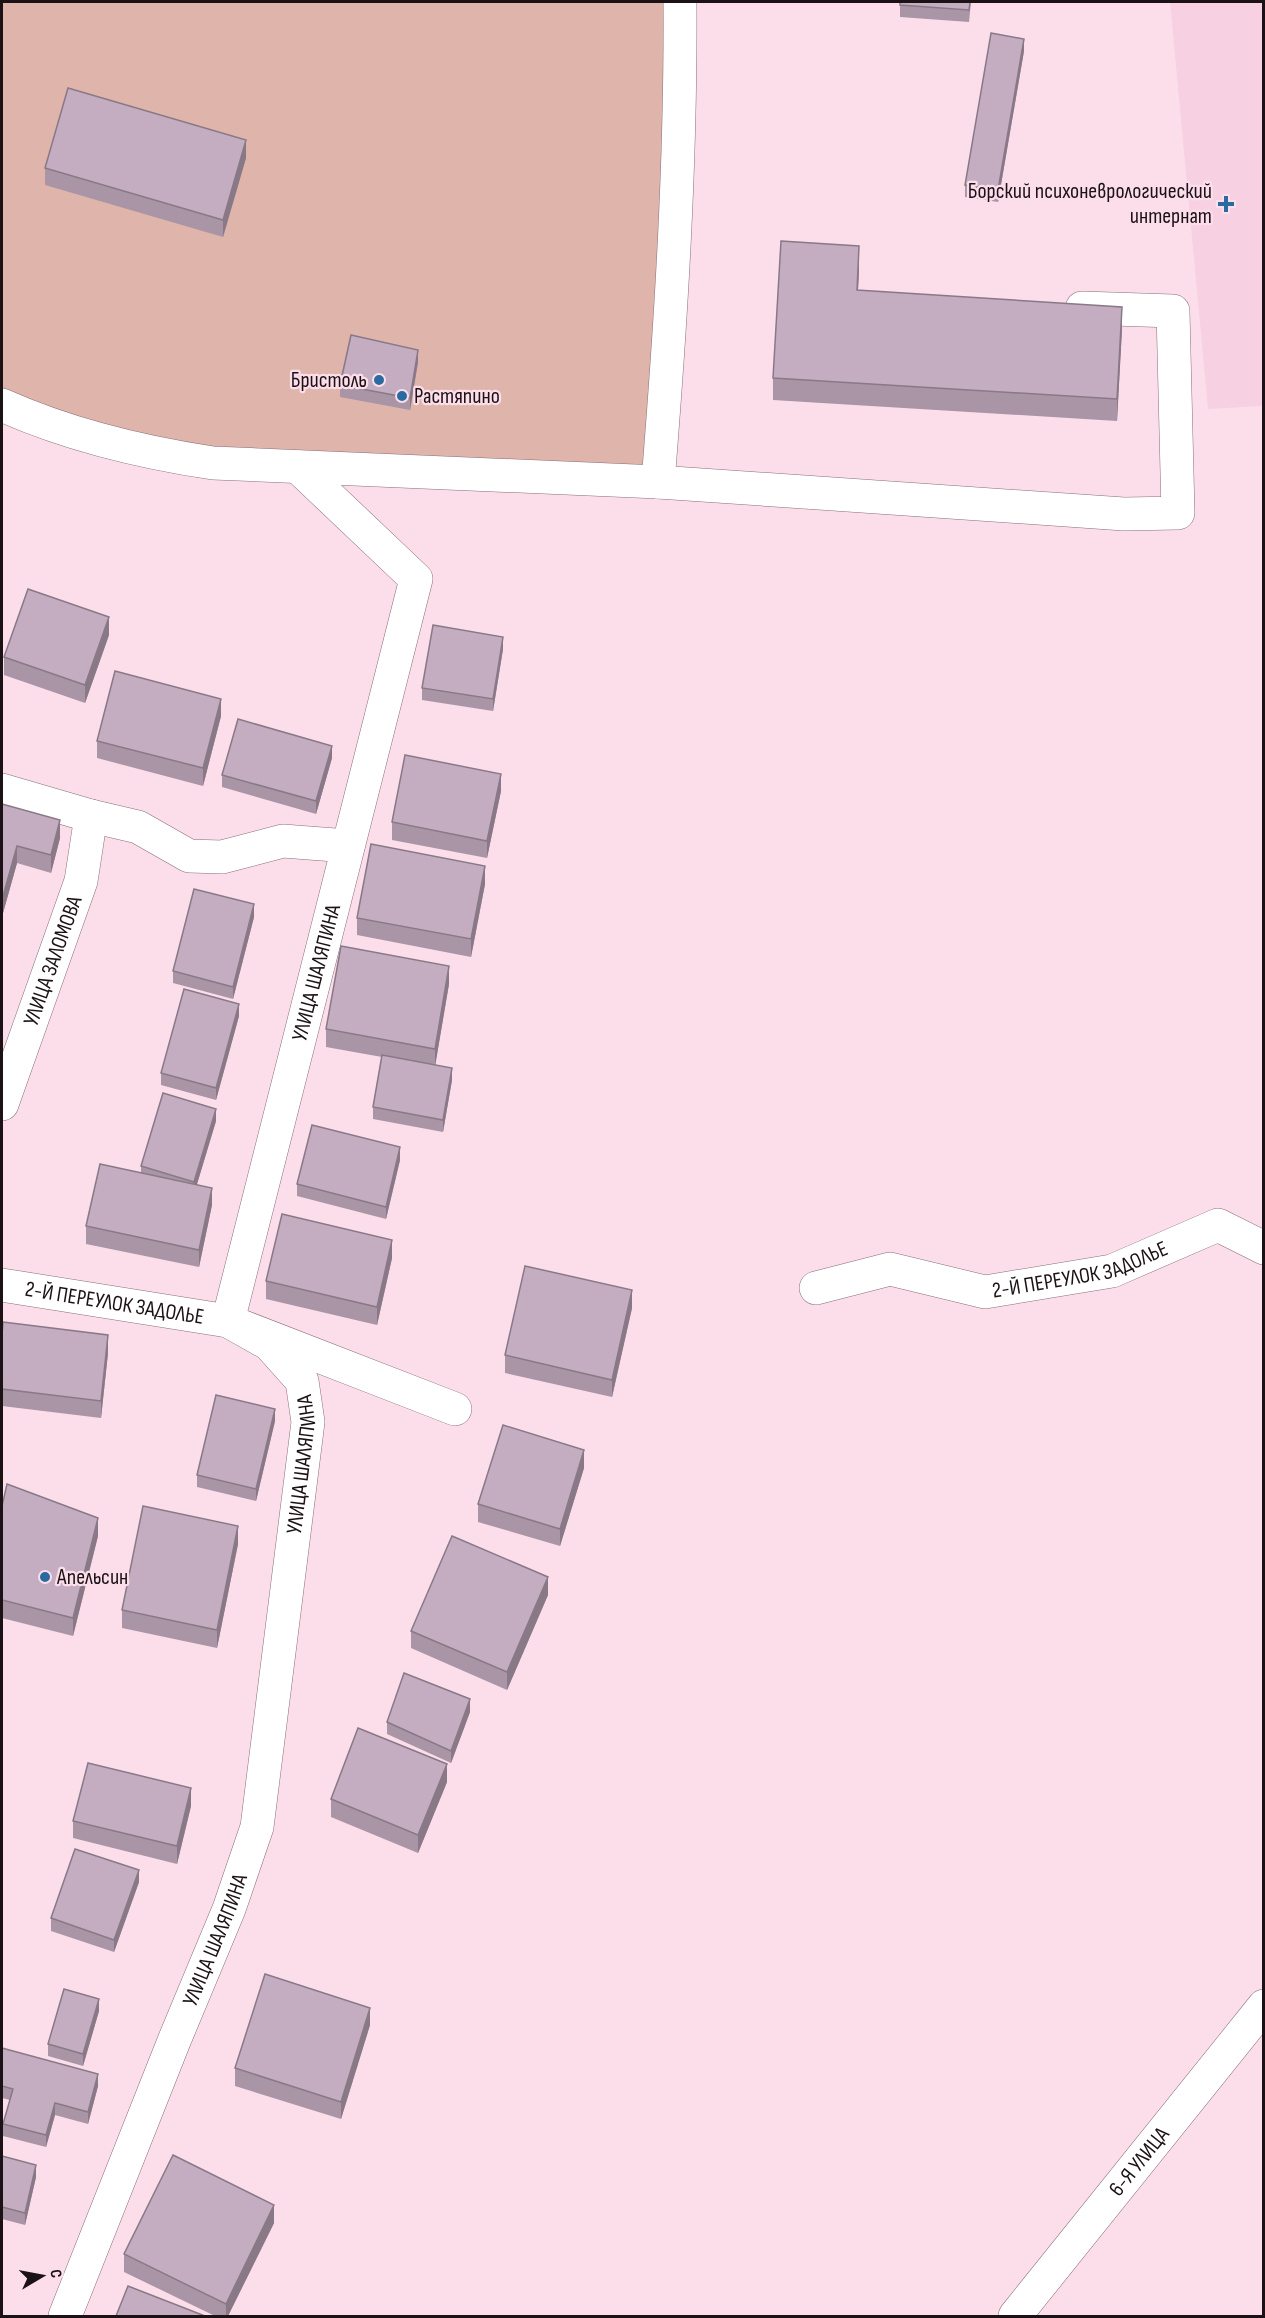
<svg xmlns="http://www.w3.org/2000/svg" width="1265" height="2318" font-family="'Sofia Sans Condensed',sans-serif">
<style>
.built{fill:#f7d1e1}
.green{fill:#dfb4ab}
.lines{fill:none;stroke-linecap:round;stroke-linejoin:round}
.minor-casing{stroke:#896e79;stroke-width:34}
.minor{stroke:#fff;stroke-width:33}
.wall{fill:#a995a6}
.shaded-wall{fill:#897987}
.building{fill:#c4adc1;stroke:#897987;stroke-width:1.5}
.poi-dot{fill:#296ba0;stroke:#fcdeeb;stroke-width:2}
.labels{text-anchor:middle;dominant-baseline:central;stroke-width:4.5;stroke-linejoin:round;paint-order:stroke}
.poi-label{font-size:22px;fill:#1c1216;stroke:#fcdeeb;text-anchor:end}
.street-label{font-size:22px;fill:#1c1216;stroke:#fcdeeb}
</style>
<rect width="100%" height="100%" fill="#fcdeeb"/>
<path class="built" d="M1170 2H1263V406L1208 409Z"/>
<path class="green" d="M2 2H680L658 482 298 467 2 405Z"/>
<g class="lines">
<g class="minor-casing">
<g id="minor">
<path d="M2 405C69 435 140 452 213 463L658 482 1124 514 1178 513 1173 311 1082 308"/>
<path d="M658 482C671 322 681 162 680 2"/>
<path d="M2 790 91 816 138 827 189 856 222 857 283 841 348 846"/>
<path id="s1" d="M2 1104 81 881 91 816"/>
<path id="s2" d="M2 1285 228 1321 455 1409"/>
<path id="s3" d="M816 1288 890 1269 985 1292 1112 1271 1218 1225 1264 1248"/>
<path id="s4" d="M65 2316 174 2041 229 1909 257 1827 308 1422 302 1381 269 1344 228 1321 416 579 298 467"/>
<path id="s5" d="M1015 2316 1264 2006"/>
</g>
</g>
<use href="#minor" class="minor"/>
</g>
<g class="wall">
<path d="M900 2H971L969 22 900 17Z"/>
<path d="M1024 51 998 202 965 197V185Z"/>
<path d="M246 158 223 237 45 185V168Z"/>
<path d="M859 269 858 290 1122 329 1117 421 773 400V378Z"/>
<path d="M418 362 410 410 340 397V385Z"/>
<path d="M109 635 85 703 4 675V657Z"/>
<path d="M503 649 493 711 422 700V688Z"/>
<path d="M221 716 203 786 97 758V741Z"/>
<path d="M332 758 316 814 222 787V775Z"/>
<path d="M501 791 487 858 392 840V822Z"/>
<path d="M2 804 60 838 51 873 17 863 3 913H2Z"/>
<path d="M485 884 471 957 357 935V918Z"/>
<path d="M254 917 233 999 173 983V971Z"/>
<path d="M449 984 435 1065 452 1080 443 1132 373 1119V1107L382 1057 326 1047V1029Z"/>
<path d="M239 1016 216 1100 161 1085V1073Z"/>
<path d="M216 1121 197 1184 212 1205 199 1267 86 1244V1226L141 1173V1166Z"/>
<path d="M400 1160 386 1219 297 1196V1184Z"/>
<path d="M392 1258 377 1325 266 1299V1281Z"/>
<path d="M632 1308 612 1397 505 1373V1355Z"/>
<path d="M2 1335 108 1353 101 1418 2 1406Z"/>
<path d="M275 1421 256 1501 197 1487V1475Z"/>
<path d="M584 1468 560 1546 478 1522V1504Z"/>
<path d="M2 1506 98 1536 73 1636 2 1618Z"/>
<path d="M238 1544 217 1648 122 1628V1610Z"/>
<path d="M548 1595 507 1690 411 1648V1631Z"/>
<path d="M470 1712 451 1763 387 1734V1722Z"/>
<path d="M447 1782 418 1853 331 1817V1799Z"/>
<path d="M191 1806 177 1864 73 1838V1821Z"/>
<path d="M139 1882 114 1952 51 1931V1918Z"/>
<path d="M99 2011 83 2066 48 2056V2044Z"/>
<path d="M370 2025 341 2119 235 2086V2068Z"/>
<path d="M2 2048 98 2086 88 2124 55 2115 46 2147 3 2136V2124L10 2100 2 2098Z"/>
<path d="M2 2156 36 2177 25 2225 2 2219Z"/>
<path d="M274 2223 228 2316H215L124 2272V2254Z"/>
</g>
<g class="shaded-wall">
<path d="M1024 39V51L998 202V190Z"/>
<path d="M246 140V158L223 237V220Z"/>
<path d="M859 246V269L857 313V290Z"/>
<path d="M1122 307V329L1117 421V399Z"/>
<path d="M418 350V362L410 410V398Z"/>
<path d="M109 617V635L85 703V685Z"/>
<path d="M503 637V649L493 711V699Z"/>
<path d="M221 699V716L203 786V768Z"/>
<path d="M332 746V758L316 814V801Z"/>
<path d="M501 774V791L487 858V841Z"/>
<path d="M60 820V838L51 873V855Z"/>
<path d="M17 846V863L3 913V896Z"/>
<path d="M485 866V884L471 957V939Z"/>
<path d="M254 904V917L233 999V987Z"/>
<path d="M449 966V984L435 1067V1049Z"/>
<path d="M239 1004V1016L216 1100V1088Z"/>
<path d="M452 1068V1080L443 1132V1120Z"/>
<path d="M216 1109V1121L194 1194V1182Z"/>
<path d="M400 1147V1160L386 1219V1207Z"/>
<path d="M212 1188V1205L199 1267V1250Z"/>
<path d="M392 1240V1258L377 1325V1307Z"/>
<path d="M632 1290V1308L612 1397V1380Z"/>
<path d="M108 1335V1353L101 1418V1401Z"/>
<path d="M275 1409V1421L256 1501V1489Z"/>
<path d="M584 1450V1468L560 1546V1529Z"/>
<path d="M98 1518V1536L73 1636V1618Z"/>
<path d="M238 1526V1544L217 1648V1630Z"/>
<path d="M548 1577V1595L507 1690V1672Z"/>
<path d="M470 1699V1712L451 1763V1751Z"/>
<path d="M447 1764V1782L418 1853V1835Z"/>
<path d="M191 1788V1806L177 1864V1846Z"/>
<path d="M139 1870V1882L114 1952V1940Z"/>
<path d="M99 1999V2011L83 2066V2054Z"/>
<path d="M370 2008V2025L341 2119V2102Z"/>
<path d="M98 2074V2086L88 2124V2112Z"/>
<path d="M55 2103V2115L46 2147V2135Z"/>
<path d="M36 2165V2177L25 2225V2213Z"/>
<path d="M274 2205V2223L228 2316H226V2304Z"/>
</g>
<g class="building">
<path d="M900 2H970L969 10 900 5Z"/>
<path d="M991 33 1024 39 998 190 965 185Z"/>
<path d="M68 88 246 140 223 220 45 168Z"/>
<path d="M781 241 859 246 857 290 1122 307 1117 399 773 378Z"/>
<path d="M351 335 418 350 410 398 340 385Z"/>
<path d="M28 589 109 617 85 685 4 657Z"/>
<path d="M433 625 503 637 493 699 422 688Z"/>
<path d="M115 671 221 699 203 768 97 741Z"/>
<path d="M238 719 332 746 316 801 222 775Z"/>
<path d="M405 755 501 774 487 841 392 822Z"/>
<path d="M2 804 60 820 51 855 17 846 3 896 2 895Z"/>
<path d="M371 844 485 866 471 939 357 918Z"/>
<path d="M194 889 254 904 233 987 173 971Z"/>
<path d="M341 946 449 966 435 1049 326 1029Z"/>
<path d="M184 989 239 1004 216 1088 161 1073Z"/>
<path d="M382 1055 452 1068 443 1120 373 1107Z"/>
<path d="M163 1093 216 1109 194 1182 141 1166Z"/>
<path d="M312 1125 400 1147 386 1207 297 1184Z"/>
<path d="M100 1164 212 1188 199 1250 86 1226Z"/>
<path d="M282 1214 392 1240 377 1307 266 1281Z"/>
<path d="M525 1266 632 1290 612 1380 505 1355Z"/>
<path d="M3 1322 108 1335 101 1401 2 1389V1335Z"/>
<path d="M216 1395 275 1409 256 1489 197 1475Z"/>
<path d="M503 1425 584 1450 560 1529 478 1504Z"/>
<path d="M7 1484 98 1518 73 1618 2 1600V1506Z"/>
<path d="M143 1506 238 1526 217 1630 122 1610Z"/>
<path d="M452 1536 548 1577 507 1672 411 1631Z"/>
<path d="M404 1673 470 1699 451 1751 387 1722Z"/>
<path d="M358 1728 447 1764 418 1835 331 1799Z"/>
<path d="M88 1763 191 1788 177 1846 73 1821Z"/>
<path d="M75 1849 139 1870 114 1940 51 1918Z"/>
<path d="M265 1974 370 2008 341 2102 235 2068Z"/>
<path d="M64 1989 99 1999 83 2054 48 2044Z"/>
<path d="M2 2048 98 2074 88 2112 55 2103 46 2135 3 2124 13 2089 2 2086Z"/>
<path d="M173 2155 274 2205 226 2304 124 2254Z"/>
<path d="M2 2156 36 2165 25 2213 2 2207Z"/>
<path d="M128 2286 205 2316H116Z"/>
</g>
<g class="poi-dot">
<path d="M1223 195h6v6h6v6h-6v6h-6v-6h-6v-6h6z"/>
<circle cx="379" cy="380" r="6"/>
<circle cx="402" cy="396" r="6"/>
<circle cx="45" cy="1577" r="6"/>
</g>
<g class="labels">
<g class="poi-label">
<text x="1212" y="191">Борский психоневрологический<tspan x="1212" dy="25">интернат</tspan></text>
<text x="367" y="380">Бристоль</text>
<text x="414" y="396" text-anchor="start">Растяпино</text>
<text x="57" y="1577" text-anchor="start">Апельсин</text>
</g>
<g class="street-label">
<text stroke="none"><textPath href="#s1" startOffset="152">УЛИЦА ЗАЛОМОВА</textPath></text>
<text stroke="none"><textPath href="#s4" startOffset="1431">УЛИЦА ШАЛЯПИНА</textPath></text>
<text stroke="none"><textPath href="#s3" startOffset="272">2-Й ПЕРЕУЛОК ЗАДОЛЬЕ</textPath></text>
<text stroke="none"><textPath href="#s2" startOffset="114">2-Й ПЕРЕУЛОК ЗАДОЛЬЕ</textPath></text>
<text stroke="none"><textPath href="#s4" startOffset="891">УЛИЦА ШАЛЯПИНА</textPath></text>
<text stroke="none"><textPath href="#s4" startOffset="405">УЛИЦА ШАЛЯПИНА</textPath></text>
<text stroke="none"><textPath href="#s5" startOffset="198">6-Я УЛИЦА</textPath></text>
</g>
</g>
<rect width="1265" height="2318" fill="none" stroke="#1c1216" stroke-width="6"/>
<g transform="translate(42 2276) rotate(80)" stroke="#fcdeeb" stroke-width="4.5" paint-order="stroke">
<path d="M0-4.5L10 22L0 15L-10 22Z" fill="#1c1216"/>
<text y="-9" font-size="16" font-weight="bold" text-anchor="middle" fill="#1c1216">С</text>
</g>
</svg>
